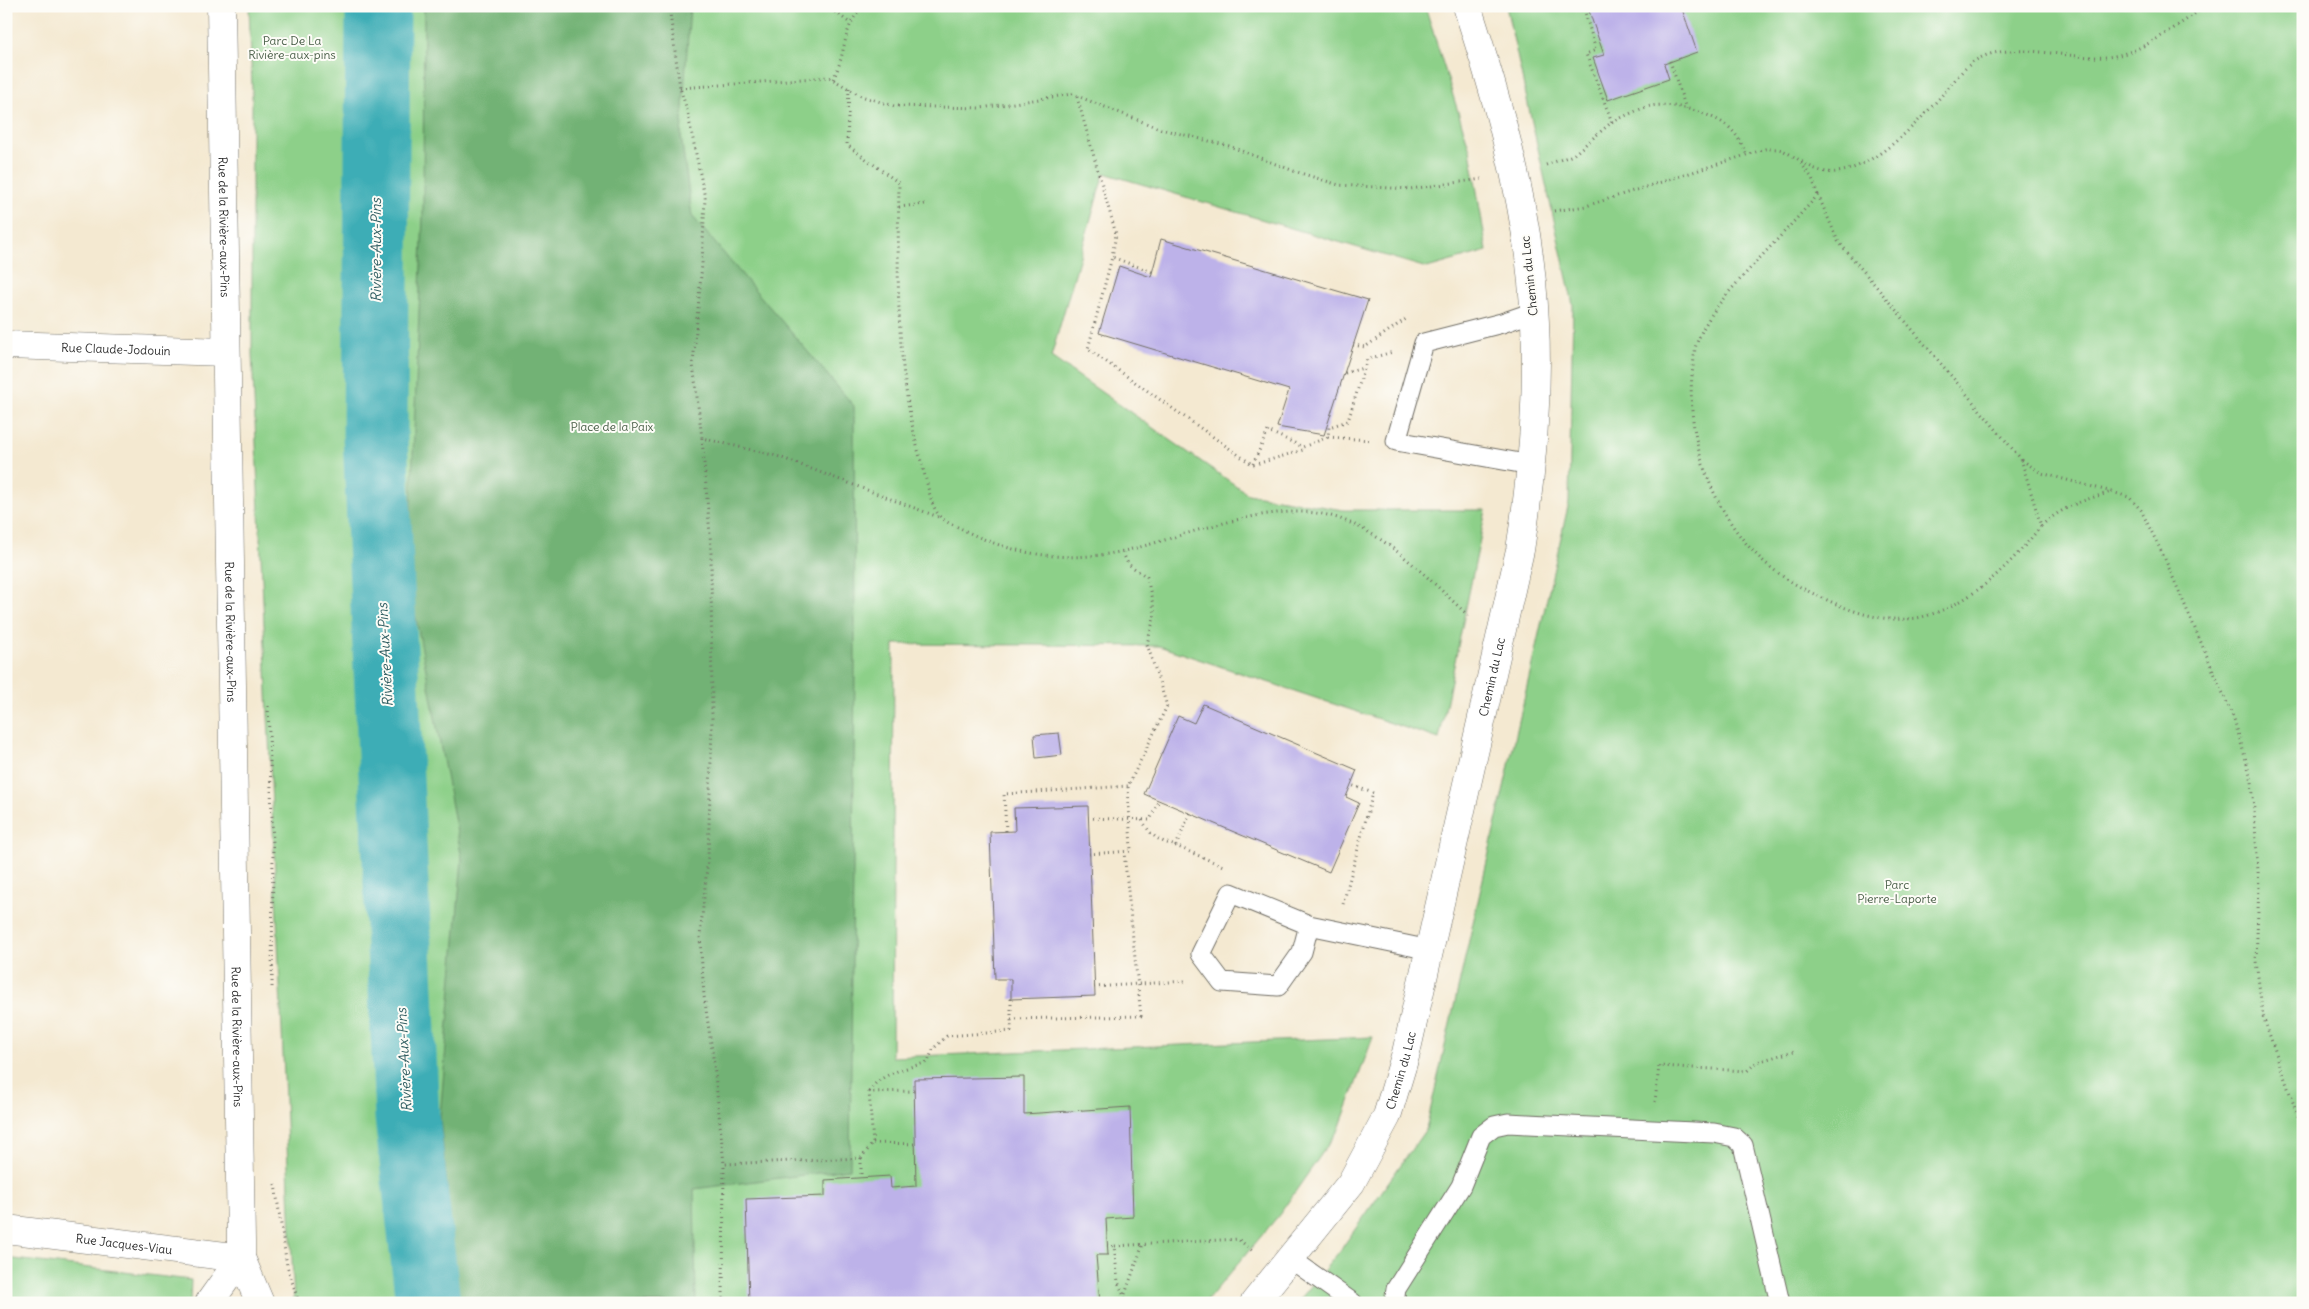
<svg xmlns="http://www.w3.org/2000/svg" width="2309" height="1309" font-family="Delius,sans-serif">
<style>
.green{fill:#8dd089;stroke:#5c7e5a}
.forest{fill:#72b275;stroke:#4e6e50}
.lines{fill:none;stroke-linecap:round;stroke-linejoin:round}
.river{stroke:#3cadb6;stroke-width:65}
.building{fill:#bdb2e9}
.service-casing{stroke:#716e65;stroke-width:21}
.minor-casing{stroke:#716e65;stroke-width:29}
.path{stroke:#716e65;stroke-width:3;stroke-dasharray:1 4;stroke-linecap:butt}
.service{stroke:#fff;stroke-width:19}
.minor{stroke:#fff;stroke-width:28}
.labels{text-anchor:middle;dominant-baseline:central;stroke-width:4;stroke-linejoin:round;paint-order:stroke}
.park-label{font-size:12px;fill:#485d47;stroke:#fdfcf7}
.street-label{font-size:12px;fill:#2b2b2b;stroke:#fdfcf7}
.water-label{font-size:14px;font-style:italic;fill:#325f63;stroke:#fdfcf7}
</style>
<rect width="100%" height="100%" fill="#fdfcf7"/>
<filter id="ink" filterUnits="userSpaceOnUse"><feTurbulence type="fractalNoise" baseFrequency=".02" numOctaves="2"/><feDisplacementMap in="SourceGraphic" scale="10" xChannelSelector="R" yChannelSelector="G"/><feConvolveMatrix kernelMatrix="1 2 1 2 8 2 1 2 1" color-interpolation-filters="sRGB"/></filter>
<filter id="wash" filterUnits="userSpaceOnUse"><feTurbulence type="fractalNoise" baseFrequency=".0096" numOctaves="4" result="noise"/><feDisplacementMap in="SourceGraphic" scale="20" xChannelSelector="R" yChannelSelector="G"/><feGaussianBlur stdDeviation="1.12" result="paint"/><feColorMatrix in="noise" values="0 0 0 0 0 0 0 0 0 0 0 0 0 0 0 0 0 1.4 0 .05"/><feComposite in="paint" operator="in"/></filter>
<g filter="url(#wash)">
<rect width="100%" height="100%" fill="#f4e9d1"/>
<g class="green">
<path d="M249 6H1425L1470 150 1487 251 1427 268 1104 173 1051 357 1248 494 1343 510H1486L1439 739 1159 646 894 644 892 1057 1373 1037 1339 1129 1279 1215 1205 1303H294L252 353V89Z"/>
<path d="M1506 6H2303V1303H1297L1339 1252 1426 1129 1569 502 1573 305Z"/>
<path d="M6 1258 191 1280 190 1303H6Z"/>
</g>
<path class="forest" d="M424 6H690L681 136 692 216 854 406 855 664 850 1169 694 1189 696 1303H459L440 1117 462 859 408 576 423 216Z"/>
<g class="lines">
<path class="river" d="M378 6 375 436 407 1117 428 1303"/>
</g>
<g id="blocks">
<g class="building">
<path d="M1602 6H1681L1697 52 1664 64 1669 79 1608 100 1593 58 1604 55 1589 11Z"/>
<path d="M1161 239 1368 300 1324 435 1277 427 1289 390 1099 333 1119 266 1151 277Z"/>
<path d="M1203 704 1357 770 1346 797 1359 803 1329 872 1144 794 1178 716 1194 723Z"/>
<path d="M1059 733 1062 755 1036 758 1034 735Z"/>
<path d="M1088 806 1095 996 1011 999V979H995L990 832 1015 831 1014 808Z"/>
<path d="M1024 1077V1114L1130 1107 1133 1217 1106 1219 1108 1255H1096L1100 1303H991V1300L892 1303H749L746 1199 825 1196V1180L890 1176 891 1188 916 1186 914 1079Z"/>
</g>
</g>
</g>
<g filter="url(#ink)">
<use href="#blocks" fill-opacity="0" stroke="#716e65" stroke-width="1"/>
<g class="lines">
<g class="service-casing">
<g id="service">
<path d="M1531 465 1396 441 1424 343 1502 323 1534 312"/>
<path d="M1309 925 1302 952 1278 986 1222 982 1201 954 1231 893 1309 925 1430 950"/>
<path d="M1291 1259 1353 1303"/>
<path d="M1394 1303 1396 1289 1461 1186 1481 1136 1494 1126 1508 1123 1714 1133 1734 1137 1743 1145 1780 1303"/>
</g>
</g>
<g class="minor-casing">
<g id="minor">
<path id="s1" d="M221 6 241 1241V1258L260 1303"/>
<path id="s2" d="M6 345 226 352"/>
<path id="s3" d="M6 1229 241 1258"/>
<path d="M209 1303 241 1258"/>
<path id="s4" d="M1254 1303 1351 1183 1387 1116 1406 1053 1520 550C1534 462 1541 371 1532 282 1523 188 1496 95 1467 6"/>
</g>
</g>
<g class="path">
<path d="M669 6 680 88 687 110 705 198 702 264 693 364 702 438 777 456 941 518"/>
<path d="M827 6 850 23"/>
<path d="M1670 61 1686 109"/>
<path d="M833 79C847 55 841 26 864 6"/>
<path d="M680 88 829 77 861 96 894 106 981 108 1072 94 1161 129 1229 146 1294 171 1339 185 1410 189 1482 179"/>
<path d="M849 88 847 145 899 183C898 251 896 323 906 390 910 419 917 448 925 476 929 489 931 509 942 518 947 523 956 526 962 529 1015 557 1074 564 1132 549 1190 535 1271 500 1331 516 1387 532 1429 580 1471 618"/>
<path d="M1077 97 1116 234 1112 257"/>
<path d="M1612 122C1624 117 1639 108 1651 106 1672 102 1710 113 1726 125 1736 132 1741 143 1746 153"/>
<path d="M1801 163 1812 178 1818 195"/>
<path d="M1546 165 1573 155 1612 122 1586 54 1596 50 1583 6"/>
<path d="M1818 195 1838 241 2021 459 2041 526C2011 564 1976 600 1929 615 1897 625 1863 616 1834 603 1813 594 1792 584 1774 570 1716 526 1683 438 1693 367 1694 360 1694 351 1696 345 1709 310 1732 289 1756 262 1777 240 1797 218 1818 195Z"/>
<path d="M899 207 925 204"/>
<path d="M1554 211 1586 206 1765 149C1771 149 1779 148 1784 151 1804 161 1817 177 1843 171 1879 163 1920 121 1943 94 1954 81 1966 64 1982 57 2014 42 2069 59 2106 57 2140 55 2178 25 2206 6"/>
<path d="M1152 272 1112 257 1088 349 1253 465 1303 450V447L1328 437 1329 427 1348 421 1367 359 1393 352"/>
<path d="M1353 345 1365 347 1406 319"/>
<path d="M1345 373 1363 368"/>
<path d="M1328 437 1369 440"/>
<path d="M702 438 711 547 712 725 708 857 700 937 704 996 714 1064 724 1164 861 1158 873 1143 869 1092 915 1091"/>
<path d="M2022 460 2041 473 2112 492C2085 499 2062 507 2041 526"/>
<path d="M1253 464 1268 431 1303 447"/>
<path d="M2112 492 2129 497 2141 510 2165 559 2234 719 2252 781 2259 886 2256 961 2263 1016 2303 1131"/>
<path d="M268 706 273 844 272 988"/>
<path d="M1190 813 1176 846 1223 866"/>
<path d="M1088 818 1150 820 1159 800"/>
<path d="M1142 820C1152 837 1157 840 1176 846"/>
<path d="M1006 831 1004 794 1128 786"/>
<path d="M1089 854 1131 851 1128 786 1167 706 1147 644 1155 614 1147 577 1128 564 1122 551"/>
<path d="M1343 904 1373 793 1351 785"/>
<path d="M1094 987 1185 981"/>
<path d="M1011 999V1019L1141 1016 1124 852"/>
<path d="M869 1092C879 1073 908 1068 928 1062L933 1049 947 1036 1011 1031V1019"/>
<path d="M1655 1102 1659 1066 1747 1071 1757 1062 1794 1051"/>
<path d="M873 1143 915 1144"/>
<path d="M861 1158V1177"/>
<path d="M275 1184 287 1266 299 1303"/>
<path d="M1107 1245 1114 1246"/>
<path d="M1125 1294 1143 1244"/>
<path d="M723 1303 724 1164"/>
<path d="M1127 1303 1118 1282 1114 1246 1238 1239 1254 1252"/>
</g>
<use href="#service" class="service"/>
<use href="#minor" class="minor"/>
</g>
</g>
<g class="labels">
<g class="park-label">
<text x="292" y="40">Parc De La<tspan x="292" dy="14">Rivière-aux-pins</tspan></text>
<text x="612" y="426">Place de la Paix</text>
<text x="1897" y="884">Parc<tspan x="1897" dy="14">Pierre-Laporte</tspan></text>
</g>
<g class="street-label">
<text stroke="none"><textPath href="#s1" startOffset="221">Rue de la Rivière-aux-Pins</textPath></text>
<text transform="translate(1529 276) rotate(-96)">Chemin du Lac</text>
<text stroke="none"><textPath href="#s2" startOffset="110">Rue Claude-Jodouin</textPath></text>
<text stroke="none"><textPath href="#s1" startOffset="626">Rue de la Rivière-aux-Pins</textPath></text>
<text stroke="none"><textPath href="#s4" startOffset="682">Chemin du Lac</textPath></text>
<text stroke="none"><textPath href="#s1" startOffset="1031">Rue de la Rivière-aux-Pins</textPath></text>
<text stroke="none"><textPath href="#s4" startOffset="278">Chemin du Lac</textPath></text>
<text stroke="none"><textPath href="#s3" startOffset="119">Rue Jacques-Viau</textPath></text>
</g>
<g class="water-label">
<text transform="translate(376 250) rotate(-90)">Rivière-Aux-Pins</text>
<text transform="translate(385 655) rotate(-93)">Rivière-Aux-Pins</text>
<text transform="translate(404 1060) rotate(-93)">Rivière-Aux-Pins</text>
</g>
</g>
<rect width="2309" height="1309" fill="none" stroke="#fdfcf7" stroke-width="25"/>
</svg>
